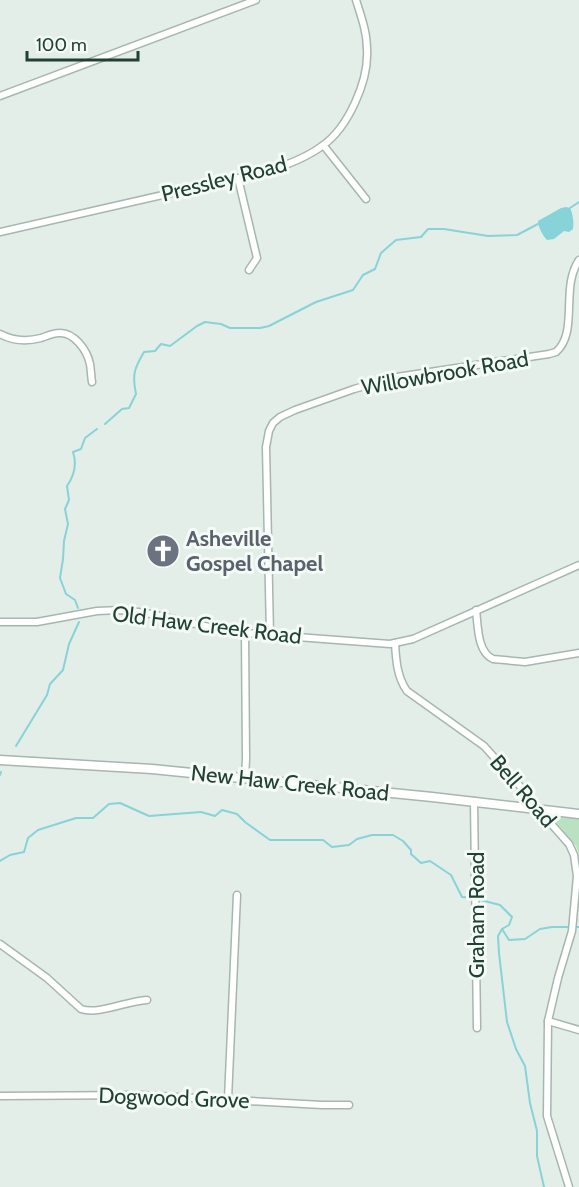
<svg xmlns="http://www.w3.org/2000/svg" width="579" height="1187" font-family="Cabin,sans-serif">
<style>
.green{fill:#bae1c1}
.water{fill:#87d3d7}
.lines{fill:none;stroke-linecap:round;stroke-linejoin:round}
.stream{stroke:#87d3d7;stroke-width:2}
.minor-casing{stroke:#a5b7af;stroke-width:9}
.tertiary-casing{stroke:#a5b7af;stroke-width:11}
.minor{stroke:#fff;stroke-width:6}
.tertiary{stroke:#fff;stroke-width:8}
.labels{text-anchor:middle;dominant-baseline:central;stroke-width:6;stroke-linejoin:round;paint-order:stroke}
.street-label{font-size:22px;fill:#214135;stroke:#f4faf6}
.worship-label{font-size:22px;font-weight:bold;fill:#5b616d;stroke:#f4faf6;text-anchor:start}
</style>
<rect width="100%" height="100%" fill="#e3eee8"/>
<path class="green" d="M558 816 579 819V854L576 846 556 822 555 819Z"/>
<path class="water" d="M566 207 570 208C573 214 574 223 573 229L569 232 564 231 554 239 547 240C543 236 538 227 538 221L561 208Z"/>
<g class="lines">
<g class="stream">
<path d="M570 208 579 202"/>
<path d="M105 424 122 409 129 408 136 394C132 375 134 369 144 352L155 351 161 344 170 346 197 326 205 322 221 324 230 328H260L269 326 316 302 353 290 363 275 375 269 381 253 396 240 421 237 428 229H444L488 236 517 235 538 224"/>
<path d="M78 608 75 600 66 594 60 578 63 559 64 541 68 524 65 509 69 500 67 486C74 476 77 464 73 452L81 449 85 438 97 429"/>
<path d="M16 746 47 695 50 684 63 670 69 644 79 622"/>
<path d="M0 775 1 772"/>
<path d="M0 861 10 855 24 852 28 838 38 830 76 818H93L109 804 120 803 149 816 201 812 215 816 222 810 237 814 245 822 270 840H323L332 847 349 845 357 839 372 835H393L403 841 411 850V854L421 863 430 861 451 875 462 897 473 898 500 905 512 917 509 925 502 929 498 936 499 953 507 1022 516 1049 525 1066 530 1103 537 1131V1156L544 1187"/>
<path d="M502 929 509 940 525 939 540 929 552 927H579"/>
</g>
<g class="minor-casing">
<g id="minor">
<path d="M0 96 256 0"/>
<path d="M324 146 366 199"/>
<path d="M238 178 257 258 249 270"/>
<path d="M0 232 268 171C287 165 306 158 322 146 348 128 369 81 367 49 367 32 361 16 356 0"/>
<path d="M0 334C13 341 26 342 41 338 47 336 53 333 59 333 74 332 87 350 90 364 91 370 91 376 92 382"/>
<path d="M476 610C478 625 477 652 493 659L525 662 579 653"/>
<path d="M0 622H37L97 611 121 610 146 613 232 632 390 644 413 639 579 565"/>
<path d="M270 635 266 447 269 431 273 423 280 417 295 410 354 389 397 377 549 354 556 352C579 332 560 288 579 260"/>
<path d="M395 643C396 660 397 677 407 691L484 746 519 785 538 809 561 835 569 844 574 855 577 876 572 931 558 978 548 1021 547 1116 569 1187"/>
<path d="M245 778 246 759 245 633"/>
<path d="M474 801 477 1028"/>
<path d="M0 944 47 978 81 1009C99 1015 126 1001 147 1000"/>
<path d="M548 1021 579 1030"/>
<path d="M0 1096 140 1095 322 1105H349"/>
<path d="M228 1099 237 895"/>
</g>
</g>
<g class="tertiary-casing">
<path id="tertiary" d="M0 760 152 769 432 797 579 814"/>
</g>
<use href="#minor" class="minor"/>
<use href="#tertiary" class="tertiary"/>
</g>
<defs>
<g id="church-disc" transform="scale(1.725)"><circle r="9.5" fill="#6b7280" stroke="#f4faf6"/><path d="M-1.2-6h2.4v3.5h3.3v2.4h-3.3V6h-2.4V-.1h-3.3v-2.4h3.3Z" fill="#fff"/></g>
</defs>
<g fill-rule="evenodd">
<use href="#church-disc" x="163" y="551"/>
</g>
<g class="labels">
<g class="street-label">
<text transform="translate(224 179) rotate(-14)">Pressley Road</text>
<text transform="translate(445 373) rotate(-10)">Willowbrook Road</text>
<text transform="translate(207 625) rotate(7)">Old Haw Creek Road</text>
<text transform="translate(290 783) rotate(6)">New Haw Creek Road</text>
<text transform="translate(523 791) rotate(49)">Bell Road</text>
<text transform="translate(476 915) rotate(-90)">Graham Road</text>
<text transform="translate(174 1098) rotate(2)">Dogwood Grove</text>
</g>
<g class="worship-label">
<text x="186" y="538">Asheville<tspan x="186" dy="25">Gospel Chapel</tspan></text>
</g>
</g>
<path d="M27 51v9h111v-9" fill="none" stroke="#214135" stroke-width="3"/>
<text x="36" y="51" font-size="18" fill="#214135" stroke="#f4faf6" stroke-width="4.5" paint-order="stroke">100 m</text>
</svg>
